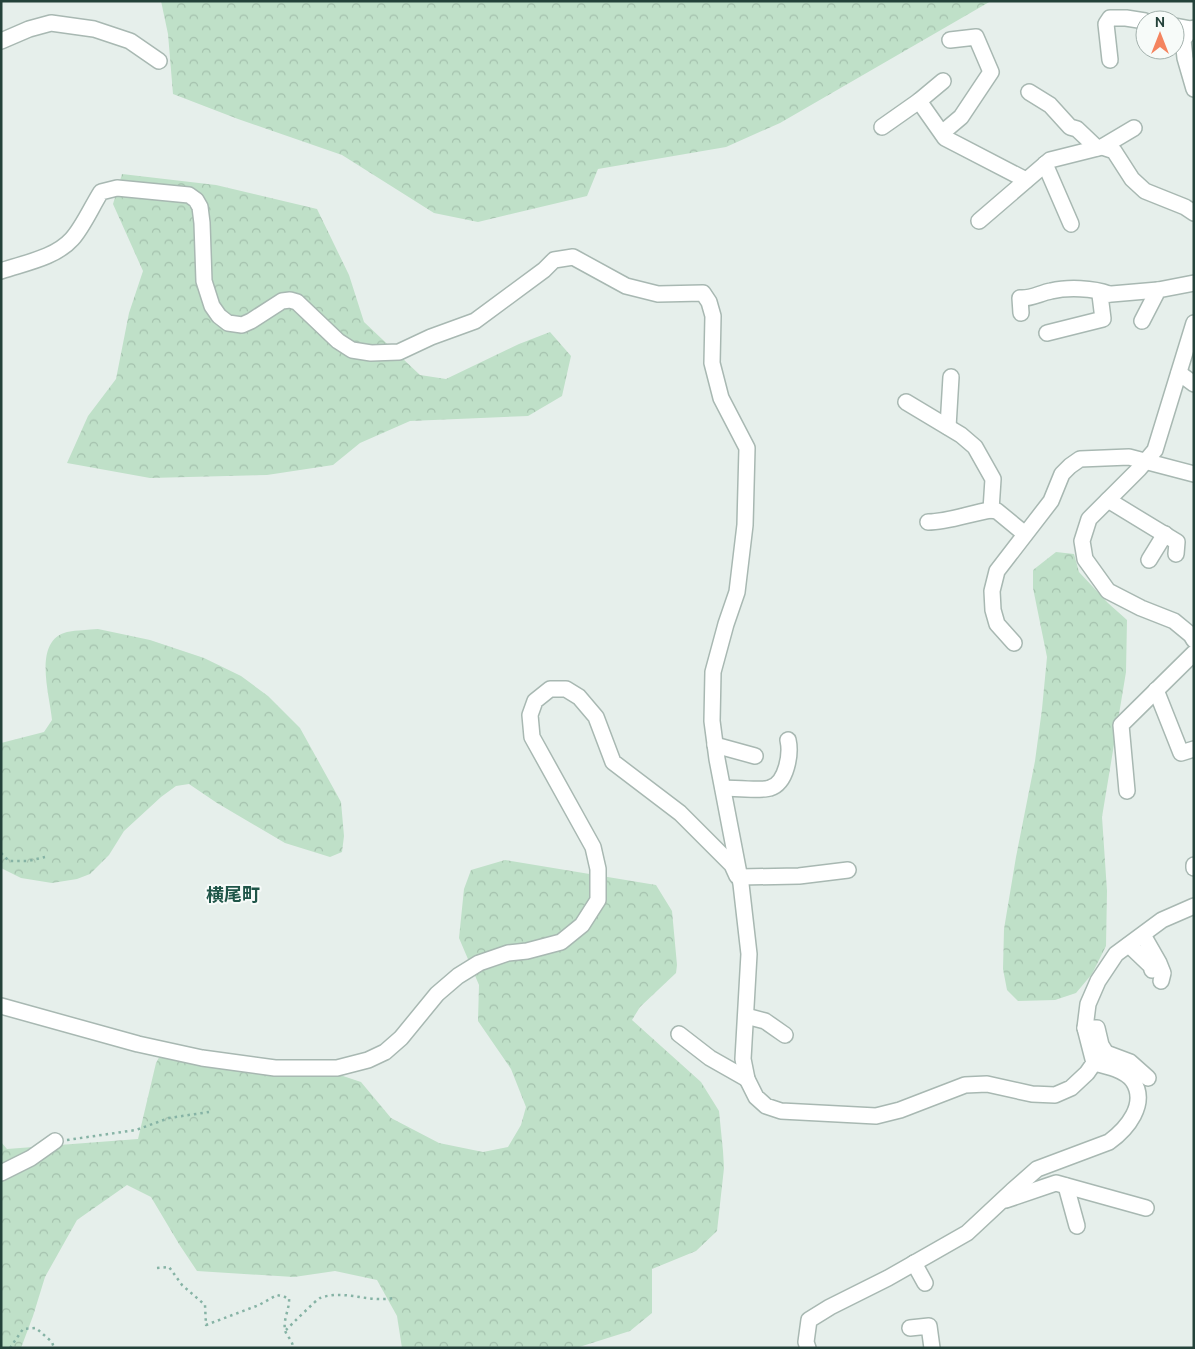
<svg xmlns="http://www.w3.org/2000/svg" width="1195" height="1349" font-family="Ubuntu,'Noto Sans JP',sans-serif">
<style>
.forest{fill:url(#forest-crowns)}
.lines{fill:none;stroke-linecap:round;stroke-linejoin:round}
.minor-casing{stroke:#a8b8b2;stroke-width:18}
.path{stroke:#86b3a5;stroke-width:2.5;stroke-dasharray:2.5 4;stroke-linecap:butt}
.minor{stroke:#fff;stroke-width:15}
.labels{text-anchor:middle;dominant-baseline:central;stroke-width:4;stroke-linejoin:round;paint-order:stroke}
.quarter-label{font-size:18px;font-weight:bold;fill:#1f5548;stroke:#f7fbf9}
</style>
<defs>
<pattern id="forest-crowns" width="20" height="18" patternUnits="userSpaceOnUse" patternTransform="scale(1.25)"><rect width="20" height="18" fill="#bfe0c8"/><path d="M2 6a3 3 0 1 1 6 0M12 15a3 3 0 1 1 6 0" fill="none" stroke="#a4c1ad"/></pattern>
</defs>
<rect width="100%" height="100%" fill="#e6efeb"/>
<g class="forest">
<path d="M161 1H991L780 123 726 147 598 169 587 196 478 222 434 213 342 155 238 119 173 94 168 34Z"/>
<path d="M122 174 216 185 317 209 349 275 364 322 420 375 446 379 519 344 550 332 571 356 562 396 528 416 410 421 360 443 333 465 267 475 150 478 67 463 88 416 116 379 129 313 143 271 113 204Z"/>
<path d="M1056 552 1074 554 1079 572 1108 603 1127 620 1126 672 1102 817 1107 891 1106 946 1092 974 1076 993 1055 1000 1018 1001 1007 990 1003 969 1004 929 1016 857 1035 761 1042 709 1047 657 1033 588V570Z"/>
<path d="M98 629 150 640 204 658 241 676 268 696 300 728 341 802 344 836 342 852 330 857 285 843 217 803 189 784 176 786 161 797 124 831 109 855 90 874 77 879 52 883 21 878 1 868V743L44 732 52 720C50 695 32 641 67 632 77 630 88 630 98 629Z"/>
<path d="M505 860 656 885 672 911 677 965 676 973 640 1007 632 1020 701 1082 719 1111 723 1151 724 1168 717 1231 696 1251 652 1269V1313L630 1331 576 1348H402L397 1316 377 1280 335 1271 294 1277 197 1271 179 1244 151 1197 127 1185 77 1220 45 1277 33 1316 21 1348H1V1142L7 1149 138 1139 156 1063 163 1050 334 1073 361 1082 391 1118 439 1143 483 1152 508 1147 521 1125 526 1107 511 1069 478 1021 479 985 459 938 464 889 471 870Z"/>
</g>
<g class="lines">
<g class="minor-casing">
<g id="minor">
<path d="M1175 26 1191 29"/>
<path d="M1194 28 1191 29 1183 40 1185 58 1194 89"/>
<path d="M1 41 29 29 51 23 94 29 130 41 159 61"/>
<path d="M1110 60 1106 24 1110 18H1126L1145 21"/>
<path d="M943 81 919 101 945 138 1026 180"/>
<path d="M1029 92 1050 105 1070 127 1077 129 1097 148"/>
<path d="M882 127 919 101"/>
<path d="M942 133 961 117 991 72 976 37 950 40"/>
<path d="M1102 147 1134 128"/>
<path d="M1045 164 1071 224"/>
<path d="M979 221 1050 160 1102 147 1114 151 1132 179 1145 191 1185 207 1194 213"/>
<path d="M1 271C24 263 55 258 72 239 83 227 92 206 101 192L117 188 189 195 196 200 200 207 202 223 204 281 212 306 219 316 228 323 242 325 251 321 282 301 290 300 297 302 338 341 352 350 371 353 399 352 431 337 475 321 544 270 554 260 573 257 626 286 658 294 703 293 709 302 713 316 712 363 721 398 747 448 745 525 737 592 726 624 713 672 712 721 717 759 741 884 749 954 743 1059 747 1079 756 1097 766 1106 781 1111 876 1116 900 1110 965 1085 987 1084 1032 1094 1055 1095 1071 1088 1087 1073 1094 1063 1085 1028 1088 1004 1098 981 1116 954 1162 920 1194 906"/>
<path d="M1021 313 1020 298C1031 299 1040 293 1051 291 1068 287 1093 288 1109 294"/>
<path d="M1142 321 1158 290 1194 283"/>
<path d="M1194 323 1155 450 1139 469 1089 519 1082 541 1085 559 1108 591 1141 608 1174 621 1191 635 1194 640"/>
<path d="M1047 333 1103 319 1100 295 1158 290"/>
<path d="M1179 373 1194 384"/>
<path d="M906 402 961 435 975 447 993 479 991 510 997 511 1025 534"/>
<path d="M948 427 951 377"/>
<path d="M1108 500 1177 542 1176 554"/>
<path d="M928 522C949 522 970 513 991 510"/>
<path d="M1149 560 1165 534"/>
<path d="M1014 643 997 624 993 610 992 591 997 571 1051 501 1062 474 1070 466 1080 459 1129 457 1194 474"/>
<path d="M1156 690 1181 753 1194 749"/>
<path d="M715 745 755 756"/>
<path d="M723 788C732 788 763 791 770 788 787 783 791 753 788 740"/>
<path d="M1127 791 1121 725 1194 653"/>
<path d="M1194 868V865"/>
<path d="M740 877 799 876 848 870"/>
<path d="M1143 935 1159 963 1163 973 1161 981"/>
<path d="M1129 945 1151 966 1152 970"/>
<path d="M1 1006 138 1044 202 1058 275 1068H337L368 1060 385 1052 401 1038 437 994 458 976 479 963 508 953 527 951 561 942 582 925 598 900V869L593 847 532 737 530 715 535 701 550 689H566L579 697 596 717 613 762 680 813 732 865 737 876"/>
<path d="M746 1016 765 1021 785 1035"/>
<path d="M1085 1028H1097L1101 1045 1106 1053 1130 1062 1148 1078"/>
<path d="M679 1034 710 1058 747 1079"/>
<path d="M1 1173 31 1158 55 1141"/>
<path d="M1066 1186 1077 1226"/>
<path d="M1006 1200 1056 1183 1146 1208"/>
<path d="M914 1263 925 1283"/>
<path d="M910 1328 929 1326 932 1348"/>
<path d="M808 1348 806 1342 809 1320 830 1307 888 1278 967 1233 1012 1191 1037 1169 1109 1142C1127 1129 1148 1104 1133 1081 1125 1070 1107 1066 1094 1063"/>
</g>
</g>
<g class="path">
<path d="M1 853 9 861H28L45 857"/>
<path d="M67 1140 136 1130 169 1118 209 1112"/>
<path d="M157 1268 169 1267 182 1285 205 1305 206 1325 259 1305 277 1295 289 1298C290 1308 283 1319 285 1330 286 1336 293 1340 293 1348"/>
<path d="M286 1330C292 1324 316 1300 320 1298 344 1289 368 1303 393 1298"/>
<path d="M10 1348 23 1329 36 1328 52 1342 54 1348"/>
</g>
<use href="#minor" class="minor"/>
</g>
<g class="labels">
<g class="quarter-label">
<text x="233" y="894">横尾町</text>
</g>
</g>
<rect width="1195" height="1349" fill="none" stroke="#24423a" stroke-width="5"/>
<g transform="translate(1160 35)"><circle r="24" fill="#f7fbf9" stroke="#a3b1ad"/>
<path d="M0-4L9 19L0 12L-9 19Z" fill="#f4845f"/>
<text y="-8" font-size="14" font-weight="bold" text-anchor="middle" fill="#24423a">N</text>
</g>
</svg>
